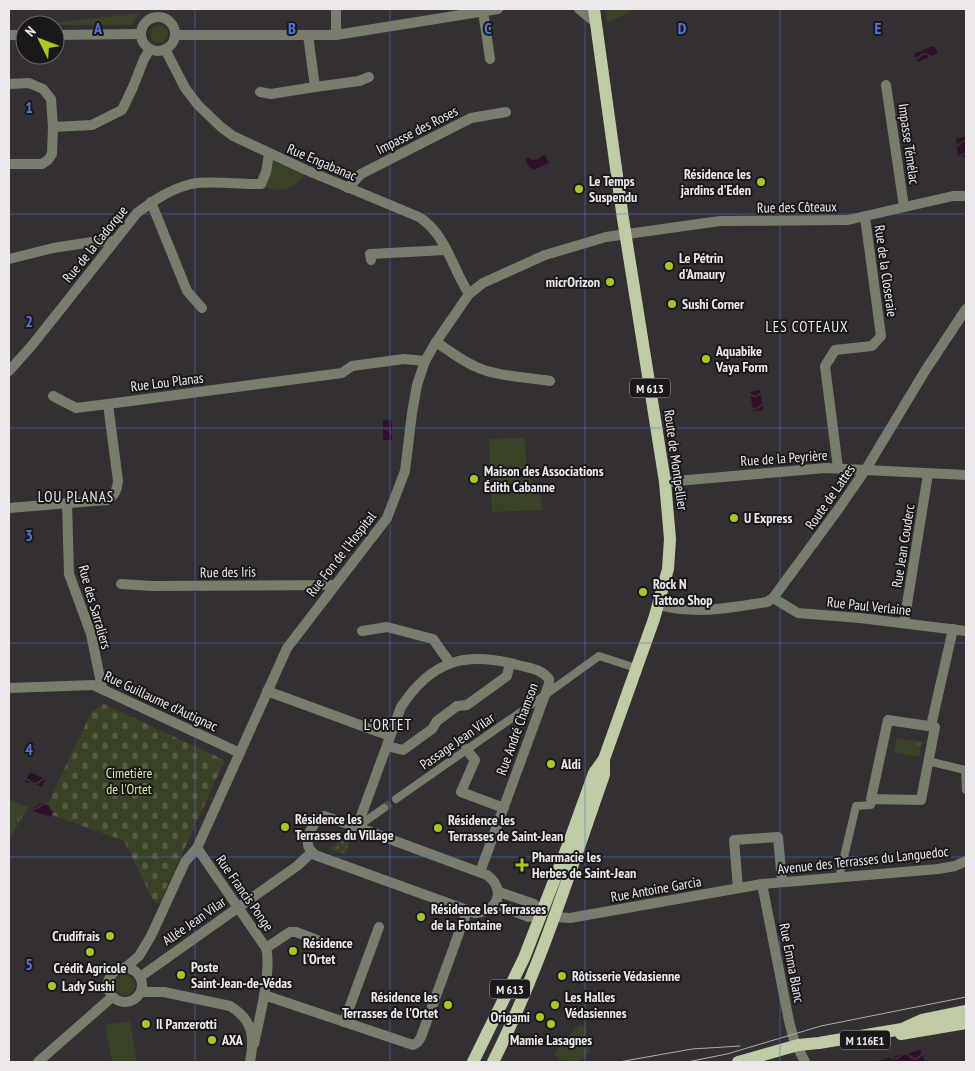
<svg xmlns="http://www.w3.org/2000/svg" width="975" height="1071" font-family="'PT Sans Narrow',sans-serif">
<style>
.grass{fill:#3a4225}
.cemetery{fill:url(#cemetery-stones)}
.park{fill:url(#park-tufts)}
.garden{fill:url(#garden-dots)}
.water{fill:url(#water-waves)}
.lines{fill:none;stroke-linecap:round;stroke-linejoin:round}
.pedestrian-tunnel{stroke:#504b4f;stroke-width:8;stroke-dasharray:8 4;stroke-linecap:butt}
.pedestrian{stroke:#787e6b;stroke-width:8}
.minor{stroke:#787e6b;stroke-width:10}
.tertiary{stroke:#787e6b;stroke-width:10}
.primary{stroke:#bfcba4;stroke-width:12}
.tram{stroke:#b0acaf;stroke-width:1}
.grid{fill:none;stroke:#5174dd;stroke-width:1;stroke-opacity:0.55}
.poi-dot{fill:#a6c820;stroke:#1a181a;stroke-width:2}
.labels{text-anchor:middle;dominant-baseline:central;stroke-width:4;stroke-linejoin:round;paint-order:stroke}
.shield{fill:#1a181a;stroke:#adaaac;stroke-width:1}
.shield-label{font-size:12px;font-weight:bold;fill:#ece8eb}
.street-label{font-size:14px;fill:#ece8eb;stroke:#1a181a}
.poi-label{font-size:14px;font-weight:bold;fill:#ece8eb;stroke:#1a181a;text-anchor:start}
.park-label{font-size:14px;fill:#d4e8a2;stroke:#1a181a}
.neighbourhood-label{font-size:15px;letter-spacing:1px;fill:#ece8eb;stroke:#1a181a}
.grid-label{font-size:16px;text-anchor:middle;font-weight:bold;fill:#5174dd;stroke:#1a181a;stroke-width:4;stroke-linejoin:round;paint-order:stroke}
</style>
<defs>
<pattern id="cemetery-stones" width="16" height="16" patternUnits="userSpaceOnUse" patternTransform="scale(1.25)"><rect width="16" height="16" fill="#3a4225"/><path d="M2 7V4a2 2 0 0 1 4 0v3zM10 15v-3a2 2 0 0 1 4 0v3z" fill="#575d45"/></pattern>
<pattern id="park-tufts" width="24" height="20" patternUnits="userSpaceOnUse" patternTransform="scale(1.25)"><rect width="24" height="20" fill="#3a4225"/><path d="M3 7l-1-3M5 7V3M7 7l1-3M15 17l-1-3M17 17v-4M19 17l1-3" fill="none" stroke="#575d45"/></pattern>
<pattern id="garden-dots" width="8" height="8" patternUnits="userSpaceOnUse" patternTransform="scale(1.25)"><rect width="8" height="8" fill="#3a4225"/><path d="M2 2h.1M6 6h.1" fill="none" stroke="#575d45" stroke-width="1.8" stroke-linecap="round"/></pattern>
<pattern id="water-waves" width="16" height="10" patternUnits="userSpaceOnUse" patternTransform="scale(1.25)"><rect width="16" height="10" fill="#2e102a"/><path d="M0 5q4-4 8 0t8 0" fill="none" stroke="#4c3349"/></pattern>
</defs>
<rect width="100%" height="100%" fill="#342f33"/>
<g class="grass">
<path d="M605 9H635L607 23Z"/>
<path d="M140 13 131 25H34Z"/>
<circle cx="159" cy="34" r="9"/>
<path d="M269 159 304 175C294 190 276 195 261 184Z"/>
<path d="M525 438 526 461 529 478 539 489 543 510 492 512 489 439Z"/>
<circle cx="125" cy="985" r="10"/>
<path d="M130 1021 137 1062H112L105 1025Z"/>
<path d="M580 1025 585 1027 590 1053 577 1062 559 1059 555 1054 560 1044Z"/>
</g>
<path class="cemetery" d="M104 704 222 759 224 762 159 904 154 902 124 841 44 812 92 711Z"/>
<g class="park">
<path d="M897 738 922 742 919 757 894 752Z"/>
<path d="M9 800 29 807 9 838Z"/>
</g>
<path class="garden" d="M348 834 352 836 345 854 329 849Z"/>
<g class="water">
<path d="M934 45 938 53 918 62 914 54Z"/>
<path d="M966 137V156L958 157 956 138Z"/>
<path d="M544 154 549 163 531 171 525 159 530 157 531 160Z"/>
<path d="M760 390 763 410 753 411 750 392Z"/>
<rect x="383" y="420" width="9" height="20"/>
<path d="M30 772 45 779 42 787 30 782 29 783 25 782Z"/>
<path d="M42 803 50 806V809L53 811 51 817 33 811 35 807Z"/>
<path d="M920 1050 925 1062H873Z"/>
</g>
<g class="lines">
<path class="pedestrian-tunnel" d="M384 808 396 799"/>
<g class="pedestrian">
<path d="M928 761 965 770 966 790"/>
<path d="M396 799 545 695 599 656 636 668"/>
<path d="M357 827 384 808"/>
<path d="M839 878 856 806 871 805 873 799"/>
</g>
<g class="minor">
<path d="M336 9V35"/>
<path d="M579 9 596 23"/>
<path d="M483 11 490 59"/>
<circle cx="158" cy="34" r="17"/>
<path d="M9 35H25"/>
<path d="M55 35 141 34"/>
<path d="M175 35H336L498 9"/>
<path d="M165 49 185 88 198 105 221 127 233 136 306 170 419 217C446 234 452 268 469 294"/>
<path d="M9 84 29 83 43 89 51 99 53 127 52 154 48 160 42 164H9"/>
<path d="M886 85 904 207"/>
<path d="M315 87 359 81 369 77"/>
<path d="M260 92 271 94 315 87 308 35"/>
<path d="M53 127 92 125 122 110 133 87 144 59 150 49"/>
<path d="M348 188 361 174 471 118 506 112"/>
<path d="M151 202 187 291 202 308"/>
<path d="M9 259 53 248 92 242 114 241"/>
<path d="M371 260 370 254 446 250"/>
<path d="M436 342C451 352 466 364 484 370 504 377 528 377 550 381"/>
<path d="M9 371 33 344 137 213C153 201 170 189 191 184 214 180 238 185 261 184L266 172 269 154"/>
<path d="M53 396 76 408 108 404"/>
<path d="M838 468 825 366 835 350 872 346 881 336 865 217"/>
<path d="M665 482 826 468 966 475"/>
<path d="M67 503 69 574 91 634 102 688"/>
<path d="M9 508 107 500C115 495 117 490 118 481L108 404 342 373 352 366 404 359 425 361"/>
<path d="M121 584 152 586 335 585"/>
<path d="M773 598 798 613 860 618 966 631"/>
<path d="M658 605C698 615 727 608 767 602L773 598 837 511 866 469 925 371 966 309"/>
<path d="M904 623 928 474"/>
<path d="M362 631 387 627 433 639 450 663"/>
<path d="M9 688 93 685 240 753"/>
<path d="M267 691 390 736"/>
<path d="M888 720 935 727 921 800 871 799Z"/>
<path d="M931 726 953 629"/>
<path d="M387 746 403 750 432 729 437 721 457 706 467 705 507 676 510 663"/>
<path d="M466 749 475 760 461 792 504 808"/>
<path d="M324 816 357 827 487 875C506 889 499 912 475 913L315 855C312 852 308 849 308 844 306 835 315 819 324 816Z"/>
<path d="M357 827 401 707C432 660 465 651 518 665 529 668 542 669 549 679V684L480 872"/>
<path d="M197 848 266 948C272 970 259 1020 254 1044"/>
<path d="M762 884 789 1021 794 1040 805 1062"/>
<path d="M738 888 734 840 778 837 782 881"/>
<path d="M494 904 529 917 541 914 534 904 499 892"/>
<path d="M555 917 570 918 762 884 938 869 955 866 966 861"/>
<path d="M266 948 290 932H296L325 943"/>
<path d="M125 968 139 956 151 936 185 862 197 848 287 648 387 518 405 471 412 413 417 385 425 361 436 342 469 294 483 283 545 255 606 237 720 221 848 220 953 196H966"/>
<path d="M140 977 297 866 312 852"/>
<path d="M264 995 413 1045 418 1042 421 1037 467 911"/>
<path d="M344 1022 379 927"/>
</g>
<g class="tertiary">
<circle cx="125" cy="985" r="17"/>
<path d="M141 992H164L230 1006C253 1020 255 1037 250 1062"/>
<path d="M38 1062 112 997"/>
</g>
<g class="primary">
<path d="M901 1034 966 1023"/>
<path d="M473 1062 524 958 568 845 594 773 604 759 654 619 668 569 670 539 665 482 623 219 594 9"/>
<path d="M493 1062C539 971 570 871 604 775V759"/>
<path d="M738 1062 798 1045 819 1043 902 1029 922 1020 966 1011"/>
</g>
<g class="tram">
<path d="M619 1062 692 1049 740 1046"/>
<path d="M687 1062 727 1054 821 1026 966 997"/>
</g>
</g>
<path class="grid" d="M195 9V1062M390 9V1062M585 9V1062M780 9V1062M9 214H966M9 428H966M9 643H966M9 857H966"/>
<g class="poi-dot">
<circle cx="761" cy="182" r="5"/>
<circle cx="579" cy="189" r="5"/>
<circle cx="669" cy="266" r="5"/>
<circle cx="610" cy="282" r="5"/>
<circle cx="672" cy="304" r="5"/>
<circle cx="706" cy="359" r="5"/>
<circle cx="474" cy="479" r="5"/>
<circle cx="734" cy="518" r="5"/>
<circle cx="643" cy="592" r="5"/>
<circle cx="551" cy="764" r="5"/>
<circle cx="285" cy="827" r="5"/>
<circle cx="438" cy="828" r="5"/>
<path d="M519.5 857.5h5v5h5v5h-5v5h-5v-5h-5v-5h5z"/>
<circle cx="421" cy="917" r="5"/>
<circle cx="110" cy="936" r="5"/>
<circle cx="293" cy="951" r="5"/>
<circle cx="90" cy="952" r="5"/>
<circle cx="181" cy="975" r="5"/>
<circle cx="562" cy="976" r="5"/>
<circle cx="52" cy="986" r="5"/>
<circle cx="448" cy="1005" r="5"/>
<circle cx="555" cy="1005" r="5"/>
<circle cx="540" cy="1017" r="5"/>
<circle cx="146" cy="1024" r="5"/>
<circle cx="551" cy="1024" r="5"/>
<circle cx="212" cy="1040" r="5"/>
</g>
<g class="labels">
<g class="shield">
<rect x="630" y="378.5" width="40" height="19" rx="4"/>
<rect x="490" y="979.5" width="40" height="19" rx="4"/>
<rect x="840" y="1030.5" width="50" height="19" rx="4"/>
</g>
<g class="shield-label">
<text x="650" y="388">M 613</text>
<text x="510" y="989">M 613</text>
<text x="865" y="1040">M 116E1</text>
</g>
<g class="street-label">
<text transform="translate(417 130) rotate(-27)">Impasse des Roses</text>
<text transform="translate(909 144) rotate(82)">Impasse Témélac</text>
<text transform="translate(322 162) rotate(23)">Rue Engabanac</text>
<text transform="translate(797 207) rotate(-1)">Rue des Côteaux</text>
<text transform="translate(95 244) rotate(-51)">Rue de la Cadorque</text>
<text transform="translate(886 271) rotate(82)">Rue de la Closeraie</text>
<text transform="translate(167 382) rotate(-7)">Rue Lou Planas</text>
<text transform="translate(784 458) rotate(-4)">Rue de la Peyrière</text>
<text transform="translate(676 460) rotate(82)">Route de Montpellier</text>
<text transform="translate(830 497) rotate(-55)">Route de Lattes</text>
<text transform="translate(903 546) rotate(-81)">Rue Jean Couderc</text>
<text transform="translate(341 554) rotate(-52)">Rue Fon de l'Hospital</text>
<text transform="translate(228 572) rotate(-1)">Rue des Iris</text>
<text transform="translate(869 606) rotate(6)">Rue Paul Verlaine</text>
<text transform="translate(95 607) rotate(74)">Rue des Sarraliers</text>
<text transform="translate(161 701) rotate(25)">Rue Guillaume d'Autignac</text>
<text transform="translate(517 729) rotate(-70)">Rue André Chamson</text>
<text transform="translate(457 741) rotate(-35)">Passage Jean Vilar</text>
<text transform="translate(863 860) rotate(-6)">Avenue des Terrasses du Languedoc</text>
<text transform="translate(656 889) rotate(-10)">Rue Antoine Garcia</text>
<text transform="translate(245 893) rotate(55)">Rue Francis Ponge</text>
<text transform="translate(194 921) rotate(-35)">Allée Jean Vilar</text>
<text transform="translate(792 963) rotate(79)">Rue Emma Blanc</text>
</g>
<g class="poi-label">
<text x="751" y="174" text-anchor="end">Résidence les<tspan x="751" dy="16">jardins d'Eden</tspan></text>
<text x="589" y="181">Le Temps<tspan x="589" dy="16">Suspendu</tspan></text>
<text x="679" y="258">Le Pétrin<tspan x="679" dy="16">d'Amaury</tspan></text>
<text x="600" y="282" text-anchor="end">micrOrizon</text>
<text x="682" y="304">Sushi Corner</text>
<text x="716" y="351">Aquabike<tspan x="716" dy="16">Vaya Form</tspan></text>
<text x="484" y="471">Maison des Associations<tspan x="484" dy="16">Édith Cabanne</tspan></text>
<text x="744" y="518">U Express</text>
<text x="653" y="584">Rock N<tspan x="653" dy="16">Tattoo Shop</tspan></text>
<text x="561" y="764">Aldi</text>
<text x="295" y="819">Résidence les<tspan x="295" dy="16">Terrasses du Village</tspan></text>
<text x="448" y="820">Résidence les<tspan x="448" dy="16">Terrasses de Saint-Jean</tspan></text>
<text x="532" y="857">Pharmacie les<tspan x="532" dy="16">Herbes de Saint-Jean</tspan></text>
<text x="431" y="909">Résidence les Terrasses<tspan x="431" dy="16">de la Fontaine</tspan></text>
<text x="100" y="936" text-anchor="end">Crudifrais</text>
<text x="303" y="943">Résidence<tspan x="303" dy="16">l'Ortet</tspan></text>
<text x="191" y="967">Poste<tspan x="191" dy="16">Saint-Jean-de-Védas</tspan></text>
<text x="90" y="968" text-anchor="middle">Crédit Agricole</text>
<text x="572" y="976">Rôtisserie Védasienne</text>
<text x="62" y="986">Lady Sushi</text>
<text x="438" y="997" text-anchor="end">Résidence les<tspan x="438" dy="16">Terrasses de l'Ortet</tspan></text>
<text x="565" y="997">Les Halles<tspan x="565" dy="16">Védasiennes</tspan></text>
<text x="530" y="1017" text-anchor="end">Origami</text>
<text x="156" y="1024">Il Panzerotti</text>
<text x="222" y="1040">AXA</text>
<text x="551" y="1040" text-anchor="middle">Mamie Lasagnes</text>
</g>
<g class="park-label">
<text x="129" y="773">Cimetière<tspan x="129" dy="16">de l'Ortet</tspan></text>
</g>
<g class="neighbourhood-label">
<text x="807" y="326">LES COTEAUX</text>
<text x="76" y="496">LOU PLANAS</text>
<text x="388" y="724">L'ORTET</text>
</g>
</g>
<g class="grid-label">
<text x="98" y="34">A</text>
<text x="292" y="34">B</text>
<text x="488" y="34">C</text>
<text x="682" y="34">D</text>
<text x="878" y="34">E</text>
<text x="29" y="113">1</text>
<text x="29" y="327">2</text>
<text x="29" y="541">3</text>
<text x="29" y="755">4</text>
<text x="29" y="970">5</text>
</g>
<rect width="975" height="1071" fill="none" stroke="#ece8eb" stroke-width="20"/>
<g transform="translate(40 40) rotate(312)"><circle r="24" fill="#1a181a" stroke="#6e6b6e"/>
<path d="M0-4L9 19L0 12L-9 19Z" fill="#a6c820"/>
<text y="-8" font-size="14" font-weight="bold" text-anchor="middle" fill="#ece8eb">N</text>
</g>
</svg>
